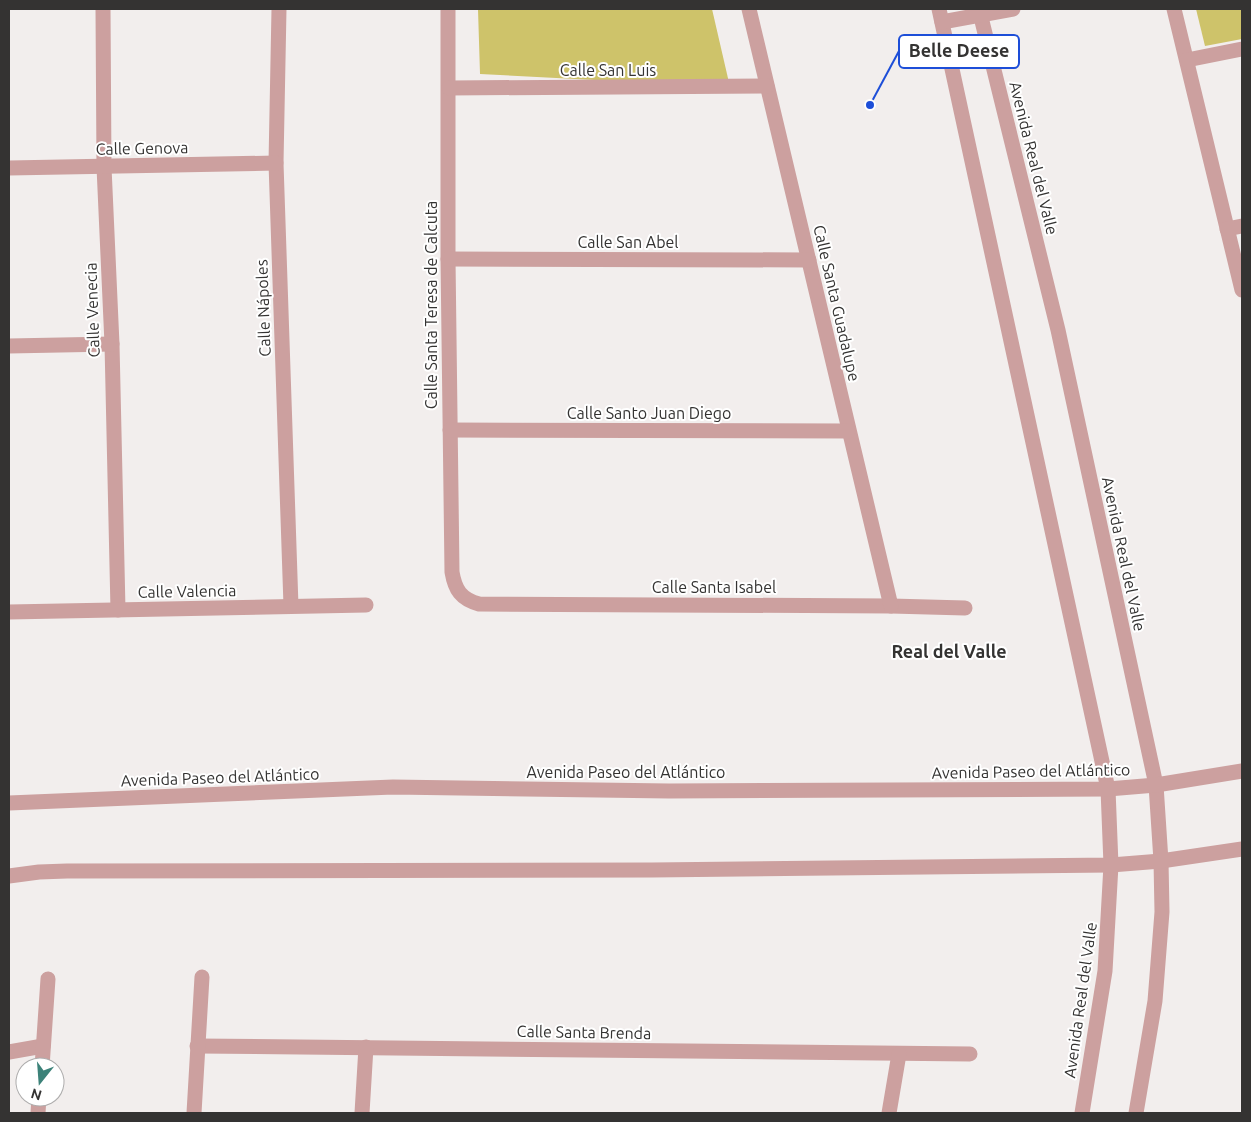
<svg xmlns="http://www.w3.org/2000/svg" width="1251" height="1122" font-family="Ubuntu,sans-serif">
<style>
.green{fill:#cec36a}
.lines{fill:none;stroke-linecap:round;stroke-linejoin:round}
.minor{stroke:#cca09f;stroke-width:15}
.labels{text-anchor:middle;dominant-baseline:central;stroke-width:4;stroke-linejoin:round;paint-order:stroke}
.street-label{font-size:16px;fill:#343332;stroke:#fff}
.neighbourhood-label{font-size:18px;font-weight:bold;fill:#343332;stroke:#fff}
.leader{fill:none;stroke:#1d4ed8;stroke-width:2}
.callout-dot{fill:#1d4ed8;stroke:#fff;stroke-width:2}
.callout{fill:#fff;stroke:#1d4ed8;stroke-width:2}
.callout-label{font-size:18px;text-anchor:middle;font-weight:bold;fill:#343332}
</style>
<rect width="100%" height="100%" fill="#f2eeed"/>
<g class="green">
<path d="M478 9H712L730 87 480 74Z"/>
<path d="M1196 9H1242V39L1205 46Z"/>
</g>
<g class="lines">
<g class="minor">
<path d="M103 9 104 167 112 344 118 610"/>
<path d="M279 9 276 163 291 606"/>
<path d="M448 9V259L452 572C455 590 461 599 479 604L891 606 965 608"/>
<path d="M749 9 891 606"/>
<path d="M939 9 1108 789 1111 865 1105 971 1082 1113"/>
<path d="M979 9 1058 330 1156 785 1161 861 1162 912 1155 1001 1136 1113"/>
<path d="M1174 9 1242 290"/>
<path d="M942 22 1013 9"/>
<path d="M1187 60 1242 49"/>
<path d="M449 88 767 86"/>
<path d="M9 168 276 163"/>
<path d="M1227 229 1242 226"/>
<path d="M448 259 809 260"/>
<path d="M9 346 112 344"/>
<path d="M450 430 848 431"/>
<path d="M9 612 366 605"/>
<path d="M9 803 393 787 669 791 1108 789 1156 785 1242 771"/>
<path d="M9 876 39 872 67 871 652 870 1111 865 1161 861 1242 849"/>
<path d="M197 1046 970 1054"/>
<path d="M9 1052 43 1046"/>
<path d="M42 1067 48 979"/>
<path d="M38 1113 39 1097"/>
<path d="M194 1113 202 977"/>
<path d="M362 1113 366 1047"/>
<path d="M889 1113 899 1054"/>
</g>
</g>
<g class="labels">
<g class="street-label">
<text x="608" y="70">Calle San Luis</text>
<text transform="translate(142 148) rotate(-1)">Calle Genova</text>
<text transform="translate(1034 158) rotate(76)">Avenida Real del Valle</text>
<text x="628" y="242">Calle San Abel</text>
<text transform="translate(837 303) rotate(77)">Calle Santa Guadalupe</text>
<text transform="translate(431 305) rotate(-90)">Calle Santa Teresa de Calcuta</text>
<text transform="translate(263 308) rotate(-92)">Calle Nápoles</text>
<text transform="translate(92 310) rotate(-92)">Calle Venecia</text>
<text x="649" y="413">Calle Santo Juan Diego</text>
<text transform="translate(1124 554) rotate(78)">Avenida Real del Valle</text>
<text x="714" y="587">Calle Santa Isabel</text>
<text transform="translate(187 591) rotate(-1)">Calle Valencia</text>
<text transform="translate(1031 771) rotate(-1)">Avenida Paseo del Atlántico</text>
<text x="626" y="772">Avenida Paseo del Atlántico</text>
<text transform="translate(220 777) rotate(-2)">Avenida Paseo del Atlántico</text>
<text transform="translate(1080 1000) rotate(-82)">Avenida Real del Valle</text>
<text transform="translate(584 1032) rotate(1)">Calle Santa Brenda</text>
</g>
<g class="neighbourhood-label">
<text x="949" y="651">Real del Valle</text>
</g>
</g>
<path class="leader" d="M870 105L899 51"/>
<circle class="callout-dot" cx="870" cy="105" r="5"/>
<rect class="callout" x="899" y="35" width="120" height="33" rx="5"/>
<g class="callout-label">
<text x="959" y="57">Belle Deese</text>
</g>
<rect width="1251" height="1122" fill="none" stroke="#343332" stroke-width="20"/>
<g transform="translate(40 1082) rotate(197)"><circle r="24" fill="#ffffff" stroke="#aeadad"/>
<path d="M0-4L9 19L0 12L-9 19Z" fill="#3c8279"/>
<text y="-8" font-size="14" font-weight="bold" text-anchor="middle" fill="#343332">N</text>
</g>
</svg>
